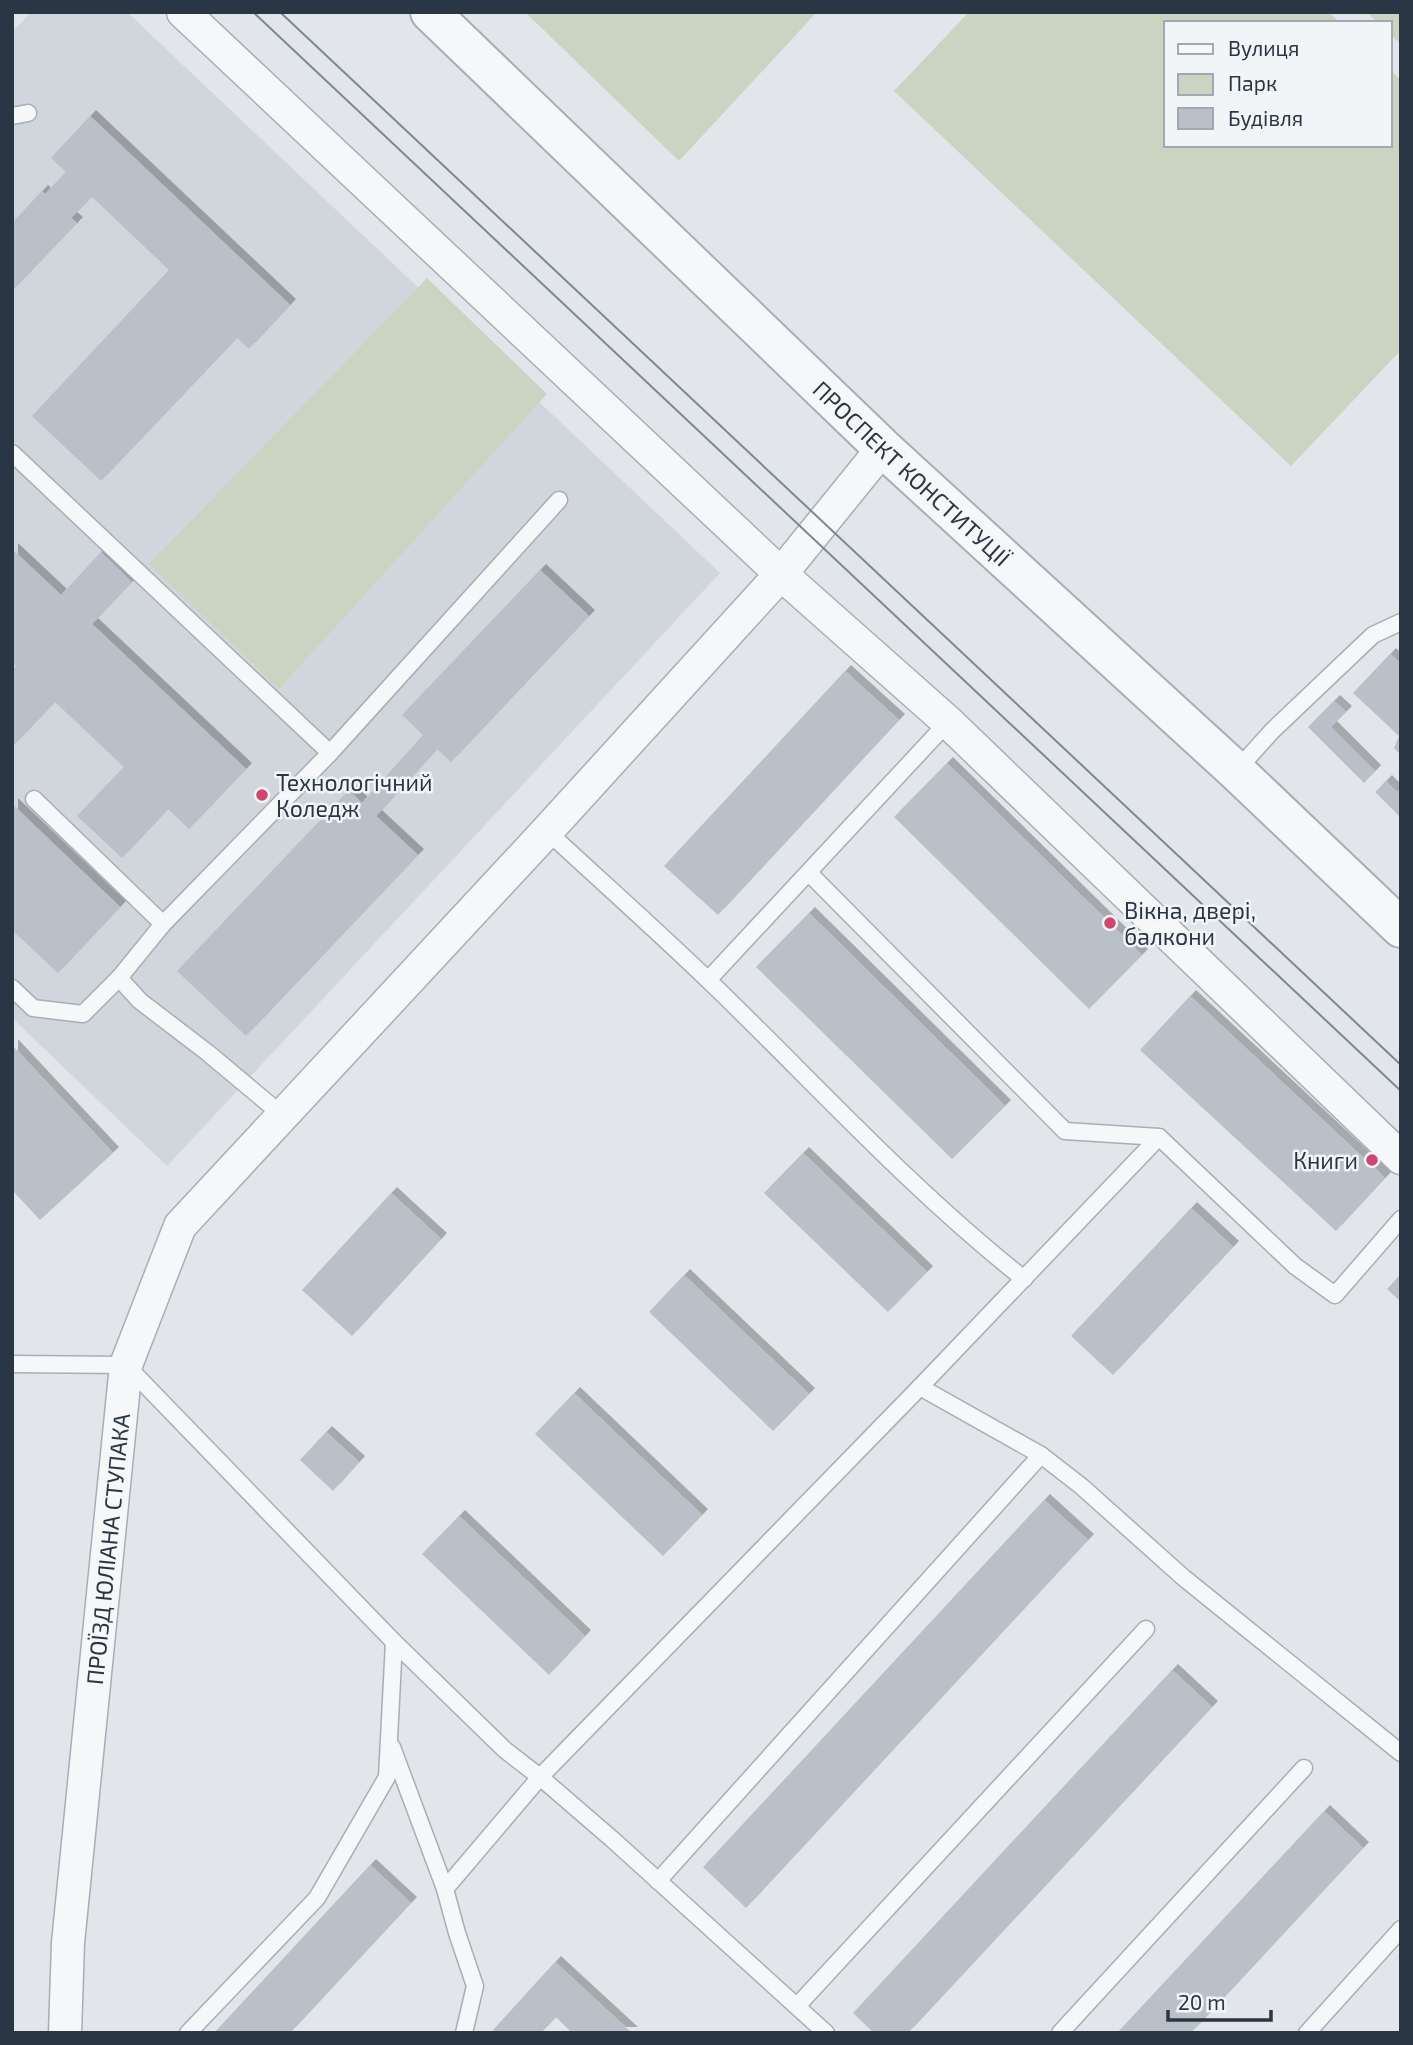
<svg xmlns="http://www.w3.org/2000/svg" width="1413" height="2045" font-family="'Exo 2',sans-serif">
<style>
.built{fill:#d0d6dc}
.green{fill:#cad4c3}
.building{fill:#b9c0c8;filter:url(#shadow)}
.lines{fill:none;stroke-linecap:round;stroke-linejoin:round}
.service-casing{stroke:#a7aeb5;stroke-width:19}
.minor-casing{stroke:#a7aeb5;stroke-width:35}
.tertiary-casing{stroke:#a7aeb5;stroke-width:42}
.service{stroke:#f5f7f8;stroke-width:16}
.minor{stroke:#f5f7f8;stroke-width:32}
.tertiary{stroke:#f5f7f8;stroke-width:38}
.tram{stroke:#7b8894;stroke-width:2}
.poi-dot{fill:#d0466f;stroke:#f2f5f8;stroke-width:2.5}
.labels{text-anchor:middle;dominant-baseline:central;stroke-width:5;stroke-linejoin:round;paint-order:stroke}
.street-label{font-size:23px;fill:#2a3643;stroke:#f2f5f8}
.poi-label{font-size:23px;fill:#2a3643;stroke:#f2f5f8;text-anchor:start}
</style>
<defs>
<filter id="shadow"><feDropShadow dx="6" dy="-6" stdDeviation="0" flood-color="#0004"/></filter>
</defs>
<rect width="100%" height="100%" fill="#e2e6ea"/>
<path class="built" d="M31 12H127L720 573 167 1166 12 1018V32Z"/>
<g class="green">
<path d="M525 12H817L679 161Z"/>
<path d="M969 12H1329L1340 23H1166V145H1390V70L1401 80V350L1291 466 894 91Z"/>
<path d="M1367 12H1401V44L1390 34V23H1378Z"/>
<path d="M427 278 547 394 279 689 149 564Z"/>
</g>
<g class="building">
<path d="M90 116 290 305 249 349 237 338 101 481 32 416 169 270 92 197 71 218 77 223 12 291V223L42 191 45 194 66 172 51 158Z"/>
<path d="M12 549 61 595 101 552 132 582 92 624 246 769 189 829 168 809 122 858 77 816 124 767 55 702 12 747V670L16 666 12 662Z"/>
<path d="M540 570 589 616 451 762 437 749 376 816 418 855 246 1036 177 971 349 790 362 803 423 735 402 715Z"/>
<path d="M1390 654 1401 664V755L1394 748 1399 736 1353 693Z"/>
<path d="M845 671 899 720 718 915 664 866Z"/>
<path d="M1334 701 1346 712 1331 727 1375 771 1364 783 1308 727Z"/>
<path d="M947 763 1142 955 1089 1009 894 817Z"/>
<path d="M1386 781 1397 792 1401 789 1399 816 1375 792Z"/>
<path d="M12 804 120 907 58 973 12 930Z"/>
<path d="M809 913 1005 1106 952 1159 756 967Z"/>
<path d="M1190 996 1385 1178 1336 1231 1140 1050Z"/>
<path d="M12 1045 113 1153 40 1220 12 1190Z"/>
<path d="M803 1153 927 1272 888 1312 764 1193Z"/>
<path d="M391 1193 441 1239 352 1336 302 1290Z"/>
<path d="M1191 1208 1233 1247 1113 1375 1071 1336Z"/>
<path d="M1401 1274V1302L1387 1289Z"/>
<path d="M684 1275 809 1394 773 1431 649 1312Z"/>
<path d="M574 1393 702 1515 663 1556 535 1434Z"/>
<path d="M326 1432 359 1462 333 1491 300 1460Z"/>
<path d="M1044 1500 1088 1540 746 1908 703 1867Z"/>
<path d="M459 1516 585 1636 549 1675 422 1554Z"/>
<path d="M1172 1670 1212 1707 908 2033H874L853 2013Z"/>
<path d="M1324 1811 1363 1848 1191 2033H1117Z"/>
<path d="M370 1865 411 1903 290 2033H214Z"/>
<path d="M555 1962 632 2033H572L556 2017 541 2033H496L493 2030Z"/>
</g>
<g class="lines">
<g class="service-casing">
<g id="service">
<path d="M12 116 28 113"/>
<path d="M12 453 330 753"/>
<path d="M1236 771 1272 731 1373 635 1401 622"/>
<path d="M34 799 163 924"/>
<path d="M547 831C601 881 655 929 707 979 812 1080 910 1189 1024 1279"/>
<path d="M809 873 1065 1131 1159 1137"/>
<path d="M708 980 948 722"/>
<path d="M12 988 33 1008 83 1014 119 978"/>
<path d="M282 1115 208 1053 140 1001 119 978 163 924 330 753 559 500"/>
<path d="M12 1364 126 1365 394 1642 505 1750 540 1777 920 1387 1159 1137 1295 1266 1335 1295 1401 1219"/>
<path d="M920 1387 1041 1455 1081 1486 1184 1578 1401 1753"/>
<path d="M392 1747 445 1889"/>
<path d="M658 1881 1041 1455"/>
<path d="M798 2005 1146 1629"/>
<path d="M188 2033 317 1898 387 1777 394 1642"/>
<path d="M464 2033 475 1986 457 1933 445 1889 540 1777 612 1839 826 2033"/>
<path d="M1060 2033 1304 1768"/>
<path d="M1307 2033 1401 1929"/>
</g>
</g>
<g class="minor-casing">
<g id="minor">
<path d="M183 12 781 574 948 722 1401 1158"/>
<path id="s1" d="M65 2033 68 1943 126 1365 180 1226 547 831 781 574 883 448"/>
</g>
</g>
<g class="tertiary-casing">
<g id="tertiary">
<path id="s2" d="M430 12 883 448 1236 771 1401 928"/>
</g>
</g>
<use href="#service" class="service"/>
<use href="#minor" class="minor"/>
<use href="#tertiary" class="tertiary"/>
<g class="tram">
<path d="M253 12 1401 1091"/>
<path d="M280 12 1401 1065"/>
</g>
</g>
<g class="poi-dot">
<circle cx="262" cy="795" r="7"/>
<circle cx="1110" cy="923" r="7"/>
<circle cx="1372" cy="1160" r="7"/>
</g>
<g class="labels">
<g class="street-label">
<text stroke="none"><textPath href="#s2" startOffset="667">ПРОСПЕКТ КОНСТИТУЦІЇ</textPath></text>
<text stroke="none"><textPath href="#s1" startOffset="486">ПРОЇЗД ЮЛІАНА СТУПАКА</textPath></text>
</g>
<g class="poi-label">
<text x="276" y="782">Технологічний<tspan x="276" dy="26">Коледж</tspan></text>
<text x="1124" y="910">Вікна, двері,<tspan x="1124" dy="26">балкони</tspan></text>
<text x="1358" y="1160" text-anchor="end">Книги</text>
</g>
</g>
<rect width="1413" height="2045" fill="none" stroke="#2a3643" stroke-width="28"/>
<rect x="1164" y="21" width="228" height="126" fill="#f2f5f8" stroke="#a2a9b0" stroke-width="2"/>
<rect x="1178" y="44" width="35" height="10" fill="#f5f7f8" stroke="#a2a9b0" stroke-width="2"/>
<text x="1228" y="56" font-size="21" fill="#2a3643">Вулиця</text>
<rect x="1178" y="74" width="35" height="21" fill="#cad4c3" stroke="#a2a9b0" stroke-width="2"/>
<text x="1228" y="91" font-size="21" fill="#2a3643">Парк</text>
<rect x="1178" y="108" width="35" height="21" fill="#b9c0c8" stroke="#a2a9b0" stroke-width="2"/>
<text x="1228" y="126" font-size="21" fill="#2a3643">Будівля</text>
<path d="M1168 2010v10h103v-10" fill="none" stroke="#2a3643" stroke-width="3.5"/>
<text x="1178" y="2010" font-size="21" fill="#2a3643" stroke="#f2f5f8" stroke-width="5" paint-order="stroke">20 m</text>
</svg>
